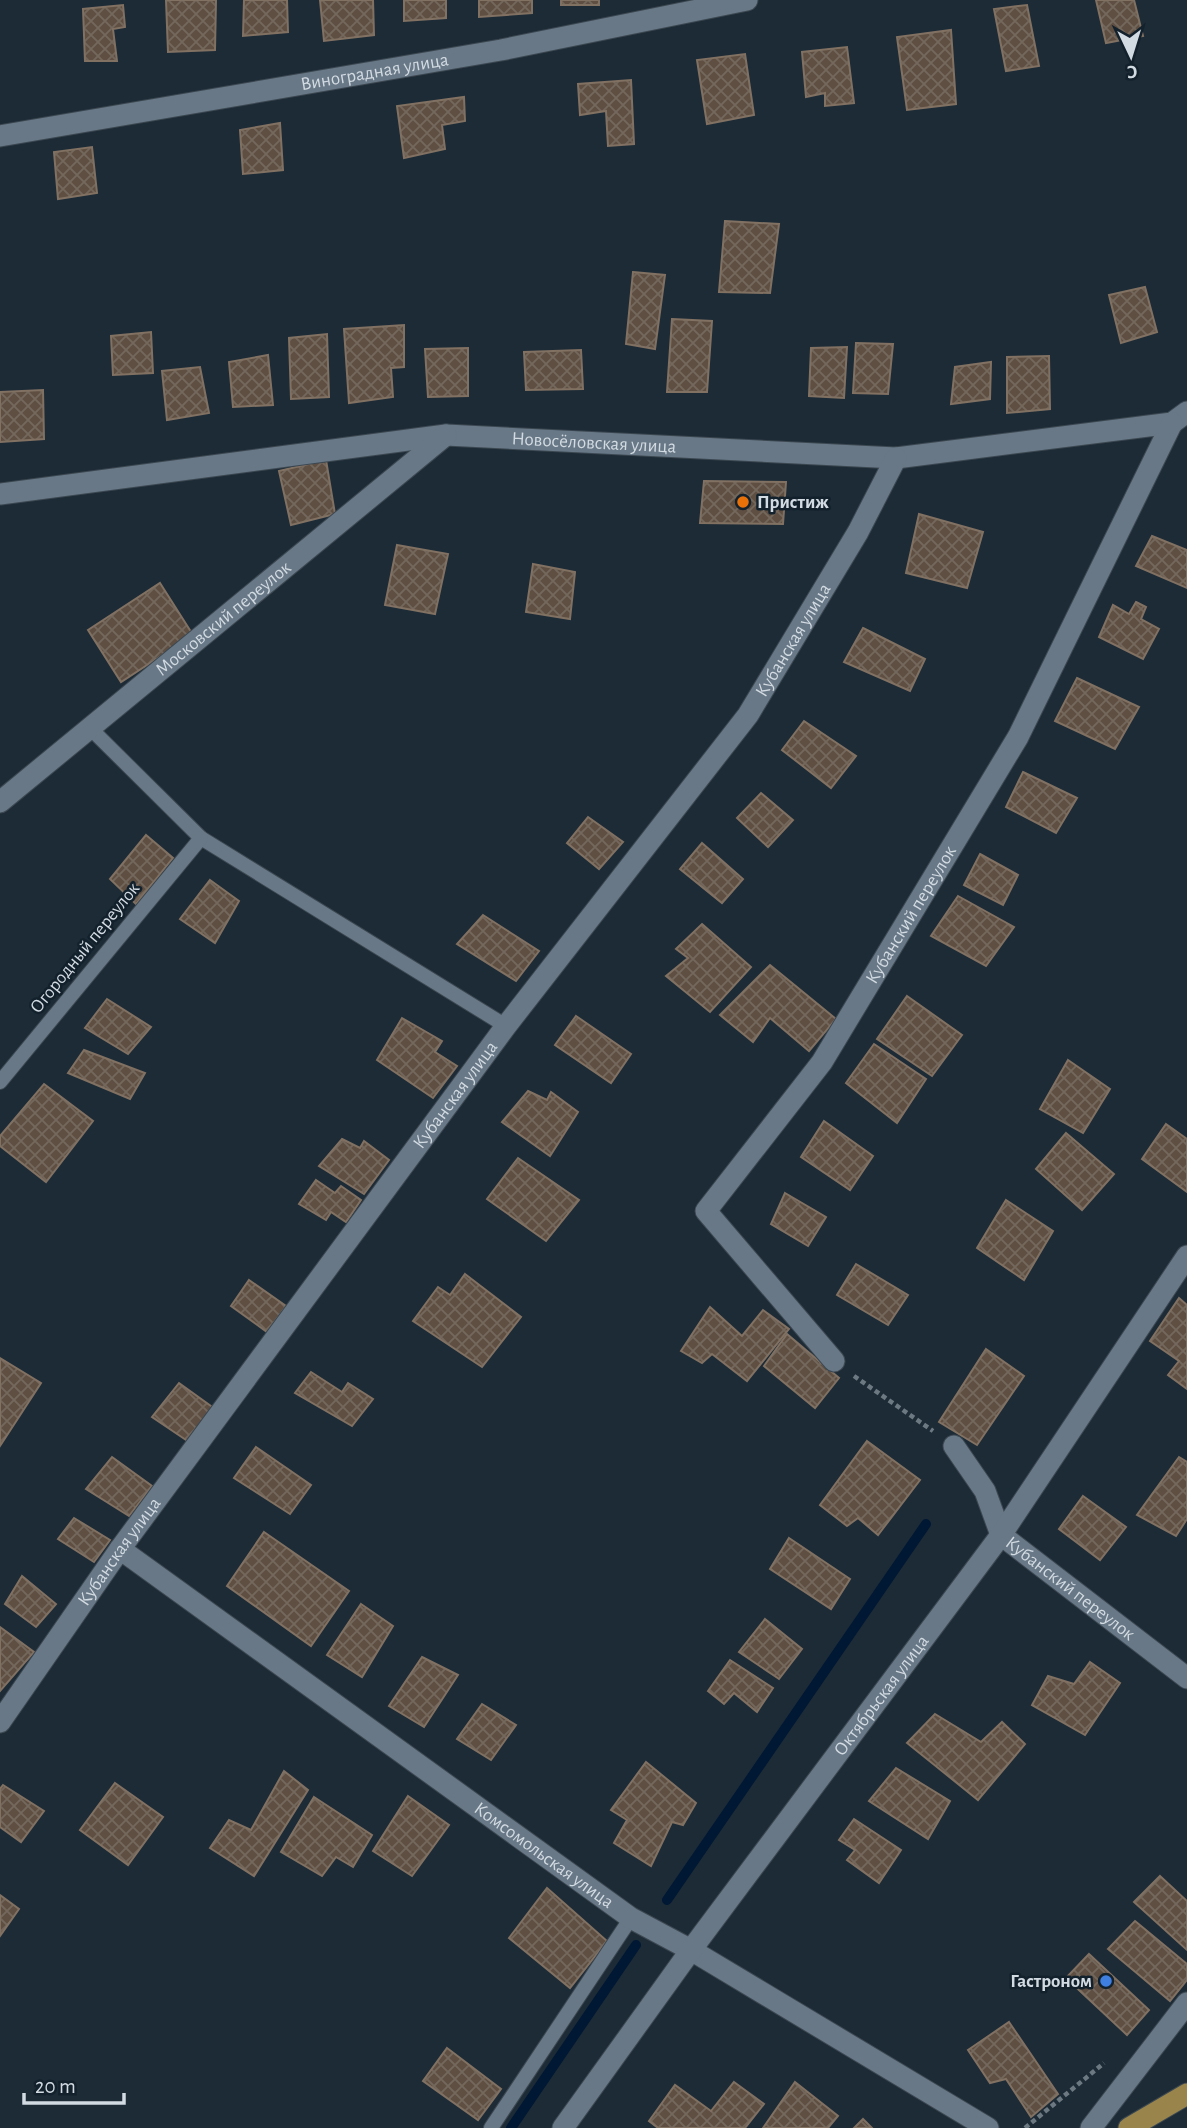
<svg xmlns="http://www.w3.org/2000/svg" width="1187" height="2128" font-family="'Alegreya Sans',sans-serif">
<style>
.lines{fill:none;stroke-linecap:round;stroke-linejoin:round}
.stream{stroke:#011834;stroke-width:10}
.building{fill:url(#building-cross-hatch);stroke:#817163;stroke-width:2}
.lane-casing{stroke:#3b4751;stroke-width:16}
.street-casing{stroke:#3b4751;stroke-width:23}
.primary-casing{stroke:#3b4751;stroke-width:23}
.path{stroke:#6d7982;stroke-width:4.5;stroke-dasharray:5 3.5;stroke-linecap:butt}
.lane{stroke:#687886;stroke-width:14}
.street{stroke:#687886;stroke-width:21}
.primary{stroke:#99854b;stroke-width:21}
.food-dot{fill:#e8710a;stroke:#13212c;stroke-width:2.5}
.shop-dot{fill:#3f7fe0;stroke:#13212c;stroke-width:2.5}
.labels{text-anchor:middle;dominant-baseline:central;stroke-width:5;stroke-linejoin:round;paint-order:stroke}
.street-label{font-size:19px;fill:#d2dae2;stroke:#13212c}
.poi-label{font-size:19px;font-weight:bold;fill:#d2dae2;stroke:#13212c;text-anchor:start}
</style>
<defs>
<pattern id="building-cross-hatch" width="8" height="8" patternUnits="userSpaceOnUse" patternTransform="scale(1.75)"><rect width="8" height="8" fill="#5e4f42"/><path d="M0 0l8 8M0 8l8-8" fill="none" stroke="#74685d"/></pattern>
</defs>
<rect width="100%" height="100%" fill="#1d2b36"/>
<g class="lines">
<g class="stream">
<path d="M667 1900 926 1524"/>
<path d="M511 2128 636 1945"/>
</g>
</g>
<g class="building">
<path d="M166 0H216L215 50 168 52Z"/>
<path d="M244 0H287L288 32 243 36Z"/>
<path d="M320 0H373L374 35 324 41Z"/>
<path d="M404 0H446V18L404 21Z"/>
<path d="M479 0H532V13L479 17Z"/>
<rect x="561" y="0" width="38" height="5"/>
<path d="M1096 0H1134L1143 36 1106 43Z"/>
<path d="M123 5 125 27 113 29 117 61H85L83 9Z"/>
<path d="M1027 5 1039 66 1006 71 994 9Z"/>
<path d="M951 30 956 104 907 110 897 37Z"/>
<path d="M847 47 854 103 825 106V93L806 97 802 52Z"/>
<path d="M745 54 754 115 707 124 697 60Z"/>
<path d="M631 80 634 144 608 146 606 111 580 115 578 84Z"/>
<path d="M464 97 465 121 442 125 445 149 404 158 397 106Z"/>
<path d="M280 123 283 170 243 174 240 130Z"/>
<path d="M92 147 97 193 58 199 54 152Z"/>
<path d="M725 221 779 224 770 293 719 292Z"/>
<path d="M633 272 665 275 655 349 626 344Z"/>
<path d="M1145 287 1157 332 1121 343 1109 295Z"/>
<path d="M672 319 712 321 707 392H667Z"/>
<path d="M404 325V367L391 368 393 397 349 403 344 329Z"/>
<path d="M151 332 153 373 113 375 111 336Z"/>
<path d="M327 334 329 397 291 399 289 338Z"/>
<path d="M856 343 893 344 888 394 853 393Z"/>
<path d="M847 347 844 398 809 396 811 348Z"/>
<path d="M468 348V396L428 397 425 349Z"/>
<path d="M581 350 583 389 526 390 524 352Z"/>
<path d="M268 355 273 405 233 407 229 362Z"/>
<path d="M1049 356 1050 409 1007 413V357Z"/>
<path d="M991 362 990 399 951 404 955 367Z"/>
<path d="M200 367 209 413 167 420 162 371Z"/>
<path d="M43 390 44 439 0 442V392Z"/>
<path d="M326 460 335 514 291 525 279 471Z"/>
<path d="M704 481 786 482 783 524 700 523Z"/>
<path d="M919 514 983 532 967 588 906 573Z"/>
<path d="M1152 536 1187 550V588L1136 566Z"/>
<path d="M397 545 448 554 435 614 385 605Z"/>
<path d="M533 564 575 572 570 619 526 612Z"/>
<path d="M160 583 193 635 121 682 88 630Z"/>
<path d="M1136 602 1146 607 1141 619 1159 629 1143 659 1099 637 1113 605 1129 614Z"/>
<path d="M863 628 925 659 910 691 844 662Z"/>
<path d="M1077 678 1139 707 1115 749 1055 721Z"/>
<path d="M804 721 856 756 831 788 782 750Z"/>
<path d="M1023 772 1077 798 1056 833 1006 807Z"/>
<path d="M761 793 793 820 768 847 737 818Z"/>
<path d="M588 817 623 842 599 869 567 843Z"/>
<path d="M146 835 173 858 136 904 110 879Z"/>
<path d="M702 843 743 879 722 903 680 869Z"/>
<path d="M980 854 1018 875 1003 905 964 885Z"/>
<path d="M210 880 239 901 215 943 180 919Z"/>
<path d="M958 896 1014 927 986 966 931 936Z"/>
<path d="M483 915 539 951 516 981 457 944Z"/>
<path d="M702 924 751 967 710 1012 666 976 688 958 676 949Z"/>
<path d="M770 965 836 1019 809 1051 770 1018 753 1042 720 1015Z"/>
<path d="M907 996 962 1035 932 1076 877 1039Z"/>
<path d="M107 999 151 1027 128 1054 85 1028Z"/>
<path d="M576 1016 631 1054 611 1083 555 1045Z"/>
<path d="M402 1018 442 1041 435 1052 457 1066 433 1098 377 1060Z"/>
<path d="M874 1044 926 1079 897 1123 846 1083Z"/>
<path d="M84 1050 145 1073 130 1099 68 1073Z"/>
<path d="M1068 1060 1110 1089 1083 1133 1040 1109Z"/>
<path d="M44 1084 93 1121 46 1182 0 1146V1136Z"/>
<path d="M528 1091 547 1100 551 1092 578 1112 550 1156 502 1122Z"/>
<path d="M824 1121 873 1156 850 1190 801 1157Z"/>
<path d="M1166 1124 1187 1139V1192L1142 1159Z"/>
<path d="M1066 1133 1114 1174 1082 1210 1036 1169Z"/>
<path d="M342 1139 360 1148 364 1141 389 1160 364 1194 319 1166Z"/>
<path d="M518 1158 579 1200 546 1241 487 1199Z"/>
<path d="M316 1180 335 1193 341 1186 361 1200 346 1222 331 1212 326 1220 299 1204Z"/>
<path d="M785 1193 826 1217 808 1246 771 1224Z"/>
<path d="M1006 1200 1053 1231 1024 1280 977 1248Z"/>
<path d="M856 1264 908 1295 888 1325 837 1295Z"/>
<path d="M465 1274 521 1317 482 1367 413 1321 438 1287 450 1295Z"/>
<path d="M249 1280 286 1306 267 1332 231 1306Z"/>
<path d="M1179 1298 1187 1305V1389L1168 1375 1179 1361 1150 1341Z"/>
<path d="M710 1307 742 1336 763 1310 789 1329 747 1381 712 1354 702 1363 681 1351Z"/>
<path d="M787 1334 839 1378 815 1408 764 1366Z"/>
<path d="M986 1349 1024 1376 977 1445 939 1422Z"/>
<path d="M0 1358 41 1383 0 1446Z"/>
<path d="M311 1372 342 1392 348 1383 373 1399 352 1426 295 1393Z"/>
<path d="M179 1383 215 1409 189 1442 152 1417Z"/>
<path d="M867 1441 920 1480 878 1535 858 1518 847 1526 820 1505Z"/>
<path d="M256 1447 311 1485 290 1514 234 1478Z"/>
<path d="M112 1457 152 1486 129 1516 86 1489Z"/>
<path d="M1179 1457 1187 1462V1519L1176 1536 1137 1515Z"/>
<path d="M1083 1496 1126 1527 1100 1560 1059 1529Z"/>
<path d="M74 1518 110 1540 94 1562 58 1539Z"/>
<path d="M264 1532 349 1591 311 1646 227 1586Z"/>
<path d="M789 1538 850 1579 831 1609 770 1569Z"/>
<path d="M22 1576 56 1604 36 1627 5 1604Z"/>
<path d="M361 1604 393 1626 362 1677 327 1655Z"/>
<path d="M765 1619 802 1649 779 1679 739 1652Z"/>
<path d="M0 1627 34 1652 0 1691Z"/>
<path d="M422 1657 458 1675 424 1727 389 1706Z"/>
<path d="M730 1660 773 1688 757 1712 734 1693 724 1704 708 1691Z"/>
<path d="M1090 1662 1120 1683 1085 1735 1032 1705 1048 1676 1074 1684Z"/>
<path d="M482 1704 516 1725 491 1760 457 1739Z"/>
<path d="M935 1714 981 1742 1002 1722 1025 1744 978 1800 907 1743Z"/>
<path d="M646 1762 696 1803 683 1825 672 1822 651 1866 614 1843 627 1820 611 1810Z"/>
<path d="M896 1768 950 1801 928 1839 869 1801Z"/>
<path d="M284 1771 308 1790 254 1876 210 1848 229 1820 251 1830Z"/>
<path d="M115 1783 163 1817 128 1865 80 1830Z"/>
<path d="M3 1785 44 1811 21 1842 0 1827V1789Z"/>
<path d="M408 1796 449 1825 412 1876 373 1851Z"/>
<path d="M314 1797 372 1835 353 1867 336 1857 322 1876 281 1852Z"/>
<path d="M854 1819 901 1850 879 1883 847 1860 855 1850 839 1840Z"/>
<path d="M1160 1876 1187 1901V1950L1134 1902Z"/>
<path d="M547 1888 607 1941 570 1988 509 1938Z"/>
<path d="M0 1895 19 1909 0 1936Z"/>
<path d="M1135 1921 1187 1964V1980L1170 2001 1108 1949Z"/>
<path d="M1089 1954 1149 2010 1127 2035 1066 1978Z"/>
<path d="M1009 2022 1058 2094 1031 2117 1006 2079 990 2083 968 2050Z"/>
<path d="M447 2048 501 2089 478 2120 423 2081Z"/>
<path d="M734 2082 764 2104 745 2128H658L649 2121 675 2085 711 2111Z"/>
<path d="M795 2082 838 2116 828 2128H763Z"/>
<path d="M863 2119 872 2128H854Z"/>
</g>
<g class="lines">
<g class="lane-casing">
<g id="lane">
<path d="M90 728 201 838 506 1026"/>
<path d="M0 1082 201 838"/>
<path d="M491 2128 631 1918"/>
</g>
</g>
<g class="street-casing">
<g id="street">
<path id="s1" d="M0 136 501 50 747 0"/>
<path id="s2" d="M0 494 446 435 896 458 1172 423 1187 412"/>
<path id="s3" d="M0 802 446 435"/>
<path id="s4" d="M834 1361 706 1211 822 1062 1018 737 1172 423"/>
<path id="s5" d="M954 1446 985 1491 1001 1535 1187 1678"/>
<path id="s6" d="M120 1549 631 1918 691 1950 988 2128"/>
<path id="s7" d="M0 1722 120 1549 506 1026 748 715 858 532 896 458"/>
<path id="s8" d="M563 2128 691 1950 1001 1535 1187 1256"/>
<path d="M1091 2128 1187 2003"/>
</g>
</g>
<g class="primary-casing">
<path id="primary" d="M1129 2128 1187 2094"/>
</g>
<g class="path">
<path d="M854 1376 933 1431"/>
<path d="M1025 2128 1104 2063"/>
</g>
<use href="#lane" class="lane"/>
<use href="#street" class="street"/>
<use href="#primary" class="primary"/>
</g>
<circle class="food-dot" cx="743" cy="502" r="7"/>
<circle class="shop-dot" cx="1106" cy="1981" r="7"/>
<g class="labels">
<g class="street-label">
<text stroke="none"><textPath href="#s1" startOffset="380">Виноградная улица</textPath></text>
<text stroke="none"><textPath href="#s2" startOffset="598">Новосёловская улица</textPath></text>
<text stroke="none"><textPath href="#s3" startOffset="289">Московский переулок</textPath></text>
<text stroke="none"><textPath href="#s7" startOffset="1342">Кубанская улица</textPath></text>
<text stroke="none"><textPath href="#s4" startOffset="558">Кубанский переулок</textPath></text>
<text transform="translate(85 948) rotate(-51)">Огородный переулок</text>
<text stroke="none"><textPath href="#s7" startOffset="775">Кубанская улица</textPath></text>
<text stroke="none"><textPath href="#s7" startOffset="208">Кубанская улица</textPath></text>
<text stroke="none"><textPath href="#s5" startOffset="189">Кубанский переулок</textPath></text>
<text stroke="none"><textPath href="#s8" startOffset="537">Октябрьская улица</textPath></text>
<text stroke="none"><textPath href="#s6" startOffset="523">Комсомольская улица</textPath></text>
</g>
<g class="poi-label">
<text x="757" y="502">Пристиж</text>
<text x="1092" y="1981" text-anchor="end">Гастроном</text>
</g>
</g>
<g transform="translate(1131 56) rotate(176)" stroke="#13212c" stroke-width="5" paint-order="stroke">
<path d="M0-5L12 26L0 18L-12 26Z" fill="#d2dae2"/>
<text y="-10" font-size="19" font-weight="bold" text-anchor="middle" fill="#d2dae2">С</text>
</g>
<path d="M24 2093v10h100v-10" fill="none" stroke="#d2dae2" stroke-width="3.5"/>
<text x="35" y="2093" font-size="21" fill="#d2dae2" stroke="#13212c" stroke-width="5" paint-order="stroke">20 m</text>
</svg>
